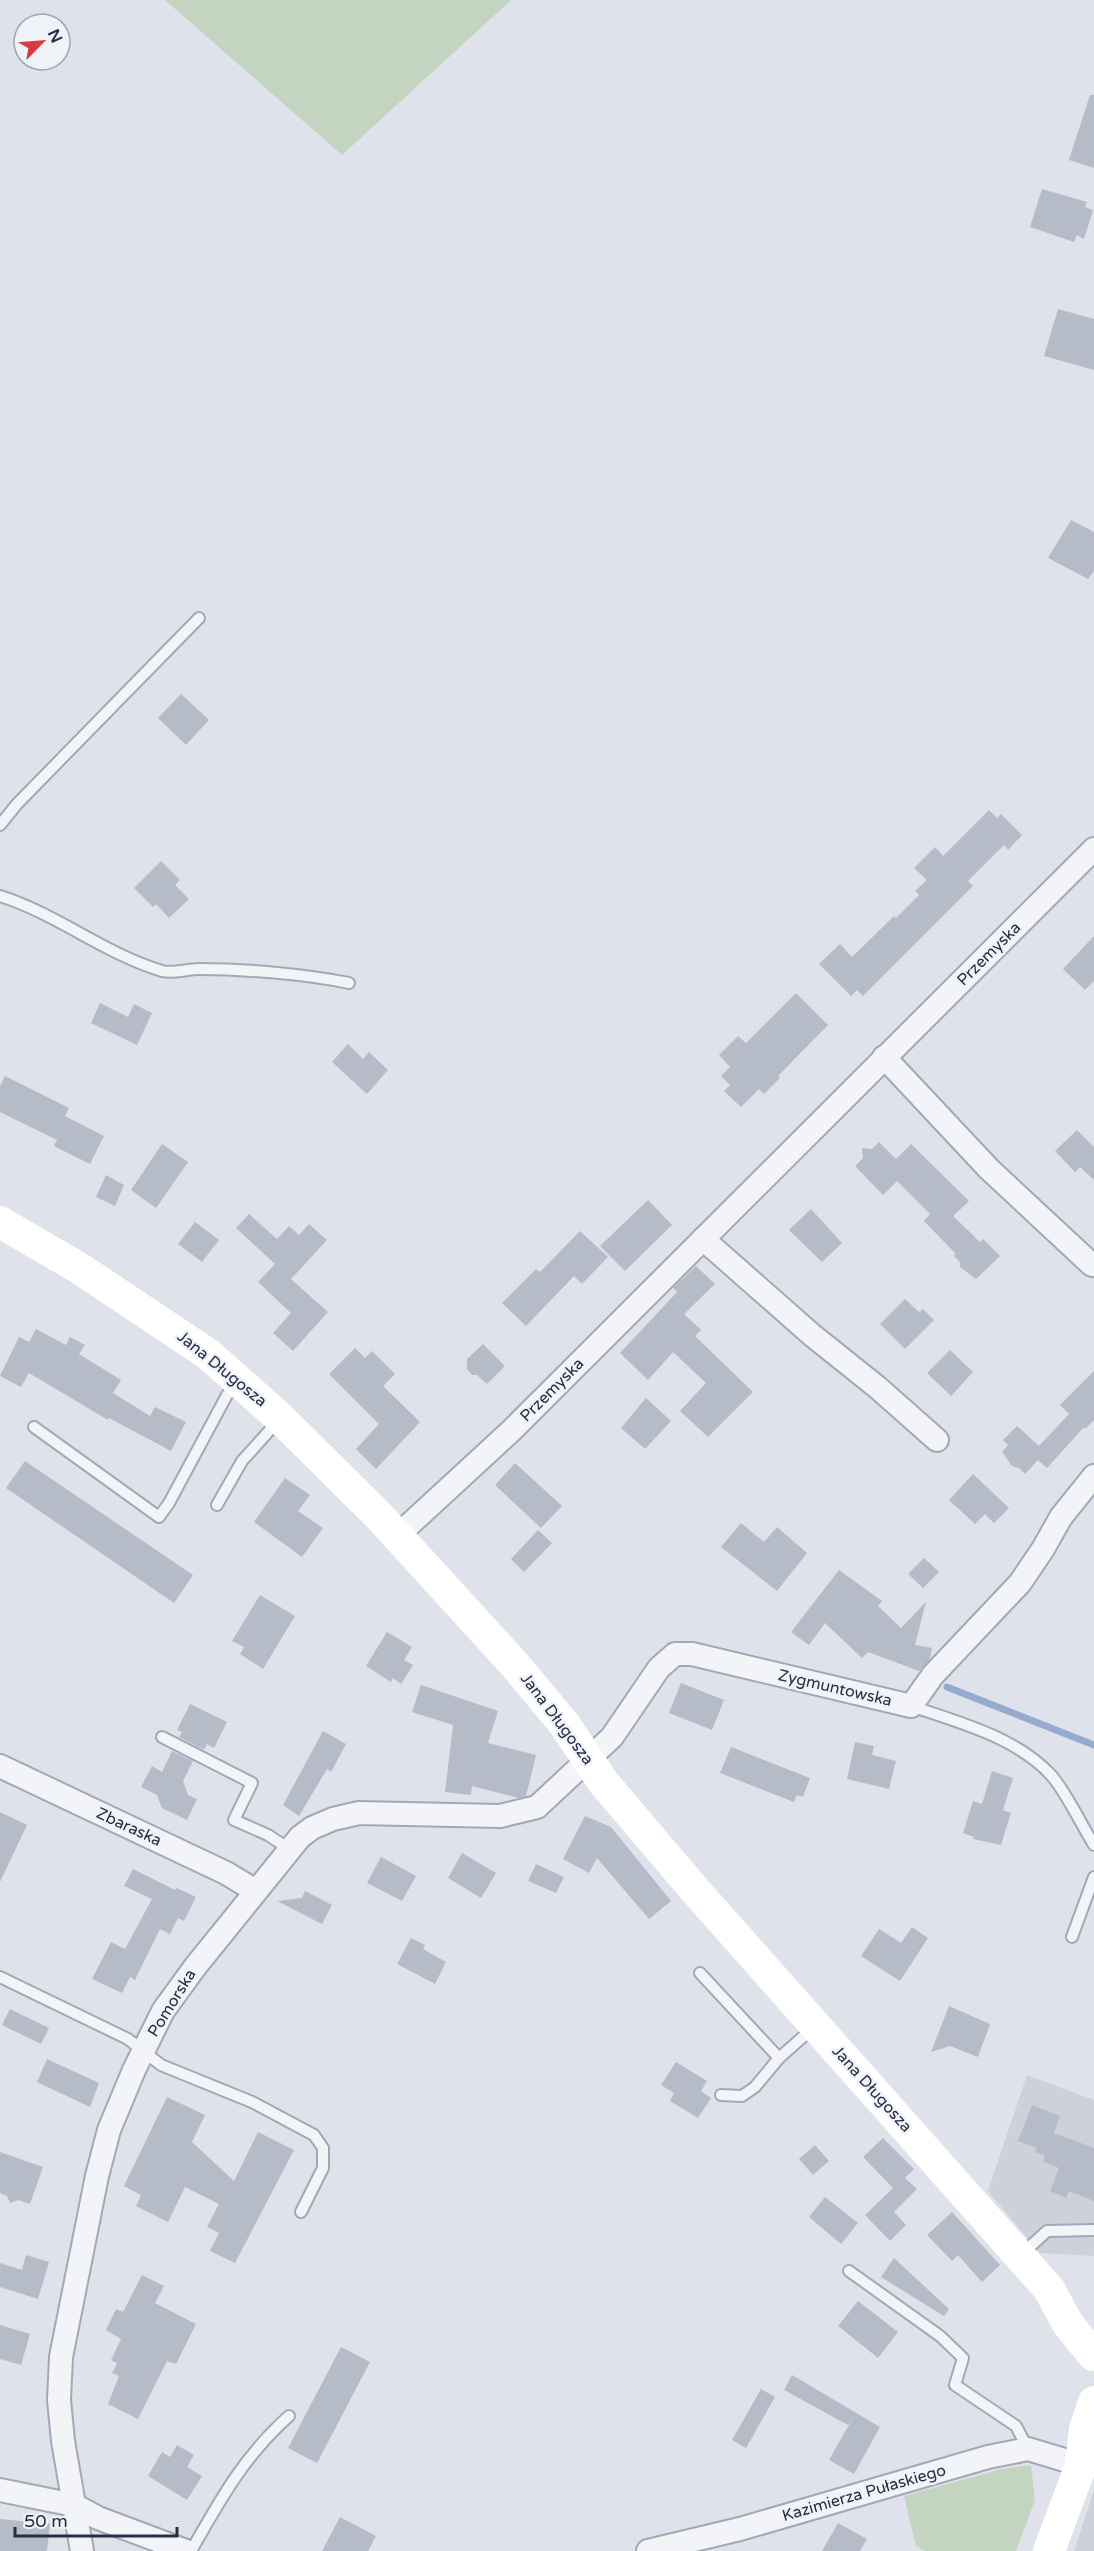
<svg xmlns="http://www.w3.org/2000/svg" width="1094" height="2551" font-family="'Varela Round',sans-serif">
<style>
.built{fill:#cdd1dc}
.green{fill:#c3d5c0}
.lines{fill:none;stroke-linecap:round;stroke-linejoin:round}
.stream{stroke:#97abce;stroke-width:7}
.building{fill:#b6bbc8}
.lane-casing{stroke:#a4a8b5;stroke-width:14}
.street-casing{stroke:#a4a8b5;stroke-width:26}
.lane{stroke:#f3f4f8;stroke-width:10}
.street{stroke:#f3f4f8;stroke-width:22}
.secondary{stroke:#fff;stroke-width:32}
.labels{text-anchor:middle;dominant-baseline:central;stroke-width:5;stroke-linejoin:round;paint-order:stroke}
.street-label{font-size:16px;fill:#262e43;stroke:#eff2f7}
</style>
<rect width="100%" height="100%" fill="#dfe2ea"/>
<g class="built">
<path d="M1027 2075 1094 2100V2256L1040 2253 988 2191Z"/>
<path d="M1094 2490V2551H1074Z"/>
</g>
<g class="green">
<path d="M165 0H511L342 155Z"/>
<path d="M1031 2465 1035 2500 1016 2551H925L916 2546 904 2496 1002 2469Z"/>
</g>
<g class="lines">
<path class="stream" d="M947 1687 1094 1745"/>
</g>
<g class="building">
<path d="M1090 95H1094V168L1069 160Z"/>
<path d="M1042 189 1087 202 1085 207 1093 210 1084 239 1077 235 1074 242 1030 227Z"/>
<path d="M1058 309 1094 319V370L1044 356Z"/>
<path d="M1071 520 1094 532V571L1088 579 1048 558Z"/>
<path d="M181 694 209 720 186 745 158 718Z"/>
<path d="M989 810 997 818 1001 814 1022 835 1008 850 1004 845 968 881 973 886 863 996 857 990 851 996 819 964 840 944 852 957 894 916 896 918 919 895 915 891 927 880 914 868 935 847 943 856Z"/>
<path d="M161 861 180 880 175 885 189 899 169 918 156 904 153 907 134 888Z"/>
<path d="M1094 936V981L1085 990 1063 969Z"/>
<path d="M796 993 828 1025 778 1076 780 1078 764 1094 759 1089 741 1107 724 1091 730 1085 721 1076 730 1067 719 1055 738 1036 746 1043Z"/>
<path d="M100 1003 128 1017 134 1004 152 1013 137 1045 91 1023Z"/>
<path d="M348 1044 363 1059 369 1052 388 1070 367 1094 332 1062Z"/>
<path d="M5 1076 69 1108 65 1116 104 1136 90 1164 54 1146 57 1140 0 1112V1086Z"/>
<path d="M1077 1130 1094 1147V1180L1080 1167 1075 1172 1055 1151Z"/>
<path d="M879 1142 896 1159 911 1144 969 1201 953 1216 980 1242 983 1239 1000 1256 976 1279 960 1267V1262L954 1256 956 1254 924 1221 930 1214 897 1181 883 1195 855 1166 863 1158 862 1148 872 1149Z"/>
<path d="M162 1144 188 1162 156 1208 131 1190Z"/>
<path d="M106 1175 124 1185 115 1206 96 1197Z"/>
<path d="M648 1200 672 1225 625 1271 600 1246Z"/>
<path d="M811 1209 842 1243 822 1262 789 1230Z"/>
<path d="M249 1214 277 1239 289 1226 299 1235 309 1224 327 1240 291 1279 328 1312 293 1351 273 1333 291 1313 258 1282 275 1264 236 1228Z"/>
<path d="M195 1222 219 1240 202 1262 178 1244Z"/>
<path d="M580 1231 608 1257 582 1284 574 1276 526 1326 502 1303 536 1269 540 1272Z"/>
<path d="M696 1266 715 1284 684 1314 701 1330 695 1336 753 1392 708 1437 680 1411 706 1383 673 1352 648 1380 620 1353 677 1292 673 1288Z"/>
<path d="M905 1299 919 1312 923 1309 934 1320 905 1349 880 1324Z"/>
<path d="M36 1329 66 1345 70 1337 85 1345 79 1354 121 1380 113 1393 150 1416 155 1407 186 1422 171 1451 109 1418 108 1420 29 1373 21 1387 0 1376 19 1337 29 1342Z"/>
<path d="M483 1344 505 1366 487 1384 477 1375H472L467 1369V1359Z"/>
<path d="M355 1348 365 1358 372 1351 395 1374 383 1386 420 1422 376 1469 356 1449 379 1424 329 1374Z"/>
<path d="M950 1350 973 1372 951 1396 927 1373Z"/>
<path d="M1094 1371V1420L1085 1429 1084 1427 1047 1468 1038 1460 1025 1474 1019 1468 1012 1466 1002 1452 1008 1445 1003 1440 1017 1426 1039 1446 1069 1414 1060 1405Z"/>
<path d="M646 1398 671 1421 645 1449 621 1428Z"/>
<path d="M25 1461 193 1575 174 1603 6 1488Z"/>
<path d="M515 1463 562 1506 541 1528 495 1485Z"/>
<path d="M973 1474 1009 1508 994 1523 985 1514 975 1524 949 1500Z"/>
<path d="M285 1478 310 1495 298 1511 323 1528 302 1557 254 1522Z"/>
<path d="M741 1523 764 1542 777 1527 807 1553 777 1591 721 1547Z"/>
<path d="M538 1530 552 1543 524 1572 511 1559Z"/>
<path d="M924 1558 939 1572 923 1588 908 1574Z"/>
<path d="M839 1570 882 1601 878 1606 901 1628 926 1602 915 1645 932 1648 930 1659 919 1671 868 1652 862 1658 825 1623 809 1645 791 1632Z"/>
<path d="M260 1595 295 1616 263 1669 240 1654 244 1647 232 1641Z"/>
<path d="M387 1632 412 1647 404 1660 413 1665 401 1684 393 1678 391 1682 366 1666Z"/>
<path d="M681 1683 724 1700 712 1730 669 1713Z"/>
<path d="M421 1685 498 1711 488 1743 536 1755 526 1796 519 1798 472 1786 471 1795 445 1792 453 1725 412 1712Z"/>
<path d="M190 1704 227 1722 214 1748 207 1744 204 1750 179 1737 182 1732 177 1730Z"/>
<path d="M323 1731 346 1744 331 1772 327 1769 299 1816 283 1805Z"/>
<path d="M855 1742 874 1746 872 1755 896 1761 889 1789 847 1779Z"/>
<path d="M731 1747 810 1778 803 1797 797 1795 794 1802 720 1773Z"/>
<path d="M172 1751 193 1761 183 1781 188 1795 197 1799 187 1820 162 1808 157 1795 141 1787 152 1766 162 1772Z"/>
<path d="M992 1771 1013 1778 1003 1810 1011 1813 1001 1845 973 1839 974 1837 963 1833 973 1801 982 1804Z"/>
<path d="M0 1812 27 1825 0 1882Z"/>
<path d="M585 1816 611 1827 671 1901 649 1919 597 1858 589 1873 563 1859Z"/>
<path d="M462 1853 496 1873 481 1898 448 1878Z"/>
<path d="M381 1857 416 1876 402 1901 367 1883Z"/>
<path d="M536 1864 564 1877 556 1893 528 1881Z"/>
<path d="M133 1869 175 1890 177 1888 196 1897 184 1921 178 1918 170 1934 160 1929 135 1980 130 1977 122 1993 92 1979 111 1942 125 1949 152 1899 124 1886Z"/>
<path d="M305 1891 332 1905 322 1924 277 1901 302 1898Z"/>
<path d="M912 1927 928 1938 900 1981 861 1956 879 1929 901 1943Z"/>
<path d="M411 1938 425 1945 423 1949 446 1962 435 1984 397 1964Z"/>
<path d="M949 2006 990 2024 978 2057 950 2046 931 2052Z"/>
<path d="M10 2009 49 2028 41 2044 2 2025Z"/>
<path d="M47 2059 99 2083 90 2107 37 2082Z"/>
<path d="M676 2062 707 2081 701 2091 711 2098 698 2118 670 2101 674 2093 661 2085Z"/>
<path d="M167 2097 205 2115 192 2142 234 2181 258 2132 294 2150 235 2263 210 2251 219 2233 207 2227 219 2204 185 2187 168 2222 136 2206 141 2195 124 2186Z"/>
<path d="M1032 2105 1060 2116 1054 2133 1094 2148V2201L1069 2191 1066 2198 1050 2191 1059 2168 1043 2162 1045 2156 1035 2152 1037 2148 1018 2141Z"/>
<path d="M883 2138 914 2169 905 2178 917 2189 894 2212 906 2225 890 2241 865 2215 893 2188 863 2157Z"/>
<path d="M815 2145 829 2161 813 2175 799 2159Z"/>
<path d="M0 2152 43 2167 30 2204 18 2200 10 2203 7 2196 0 2193Z"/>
<path d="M825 2197 858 2223 841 2244 809 2217Z"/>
<path d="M952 2212 1000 2265 982 2282 958 2255 952 2261 927 2235Z"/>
<path d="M26 2255 49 2262 38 2299 0 2287V2263L22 2270Z"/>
<path d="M894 2258 949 2309 944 2316 881 2277Z"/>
<path d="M142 2275 164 2286 155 2303 196 2324 176 2364 167 2361 138 2419 108 2404 119 2376 112 2373 117 2363 111 2360 121 2339 106 2330 116 2309 123 2312Z"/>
<path d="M858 2301 898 2332 878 2358 838 2326Z"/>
<path d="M0 2325 30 2334 21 2365 0 2359Z"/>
<path d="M341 2347 370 2362 317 2463 288 2448Z"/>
<path d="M792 2375 880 2427 854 2474 829 2460 855 2414 848 2425 784 2390Z"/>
<path d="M761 2389 775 2397 746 2448 732 2440Z"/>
<path d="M177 2445 194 2455 187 2467 202 2476 187 2500 148 2476 162 2452 170 2457Z"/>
<path d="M340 2517 376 2536 368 2551H322Z"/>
<path d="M0 2519 50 2524 47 2551H0Z"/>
<path d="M838 2523 867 2539 860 2551H822Z"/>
</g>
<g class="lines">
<g class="lane-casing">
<g id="lane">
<path d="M0 825 17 804 199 618"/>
<path d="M0 896C57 914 105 954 162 971 173 974 187 969 199 969 245 969 304 974 349 983"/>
<path d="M34 1427 159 1517 169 1503 227 1395 238 1382"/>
<path d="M217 1505 242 1461 278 1421"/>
<path d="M911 1706C958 1722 1016 1737 1051 1775 1065 1790 1082 1826 1094 1845"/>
<path d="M162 1737 252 1783 234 1820 268 1835 289 1849"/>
<path d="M1072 1937 1094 1877"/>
<path d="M700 1973 779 2058"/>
<path d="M0 1977 128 2039 161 2065 252 2102 314 2135 323 2148V2168L301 2212"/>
<path d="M721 2095 742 2096 755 2087 779 2058 813 2028"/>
<path d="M1022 2254 1047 2231 1094 2230"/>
<path d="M849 2271 940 2336 963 2358 955 2385 1016 2426 1028 2449"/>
<path d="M191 2551C220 2500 244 2456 289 2416"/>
</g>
</g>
<g class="street-casing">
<g id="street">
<path d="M884 1057 989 1169 1092 1265"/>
<path d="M703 1239 812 1335 877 1387 937 1440"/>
<path d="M397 1536 512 1430 1094 849"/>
<path d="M0 1766 226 1873 256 1891"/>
<path d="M0 2490 74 2505 98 2518 186 2551"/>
<path d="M82 2551 63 2441 59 2400 61 2357 97 2176 109 2130 134 2070 163 2011 195 1967 300 1837 312 1828 333 1819 359 1813 500 1816 537 1807 612 1737 659 1668 675 1654H692L911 1706 933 1675 1020 1583 1043 1549 1061 1517 1094 1476"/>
<path d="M648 2551 740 2529 988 2457 1028 2449 1081 2465"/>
</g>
</g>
<use href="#lane" class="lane"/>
<use href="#street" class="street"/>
<g class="secondary">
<path d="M0 1222 79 1268 208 1354 280 1418 379 1516 515 1665 565 1725 603 1782 694 1889 1049 2289 1068 2324 1093 2355"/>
<path d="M1049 2551 1081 2465 1085 2429 1094 2402"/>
</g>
</g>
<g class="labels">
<g class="street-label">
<text transform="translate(989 954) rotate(-45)">Przemyska</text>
<text transform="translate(222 1369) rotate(39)">Jana Długosza</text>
<text transform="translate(552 1390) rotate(-45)">Przemyska</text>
<text transform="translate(835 1688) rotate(13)">Zygmuntowska</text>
<text transform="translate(557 1719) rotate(53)">Jana Długosza</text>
<text transform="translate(129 1827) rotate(25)">Zbaraska</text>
<text transform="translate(172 2003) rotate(-58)">Pomorska</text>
<text transform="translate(872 2089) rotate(48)">Jana Długosza</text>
<text transform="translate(864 2493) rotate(-16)">Kazimierza Pułaskiego</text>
</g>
</g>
<g transform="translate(42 42) rotate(65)"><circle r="28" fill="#eff2f7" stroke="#9fa4af" stroke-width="1.5"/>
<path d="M0-4.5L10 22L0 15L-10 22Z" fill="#db383e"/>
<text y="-9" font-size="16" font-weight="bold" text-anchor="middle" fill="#262e43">N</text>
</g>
<path d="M15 2527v9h162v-9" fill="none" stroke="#262e43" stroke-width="3"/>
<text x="24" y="2527" font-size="18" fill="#262e43" stroke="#eff2f7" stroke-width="4.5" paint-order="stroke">50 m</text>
</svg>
